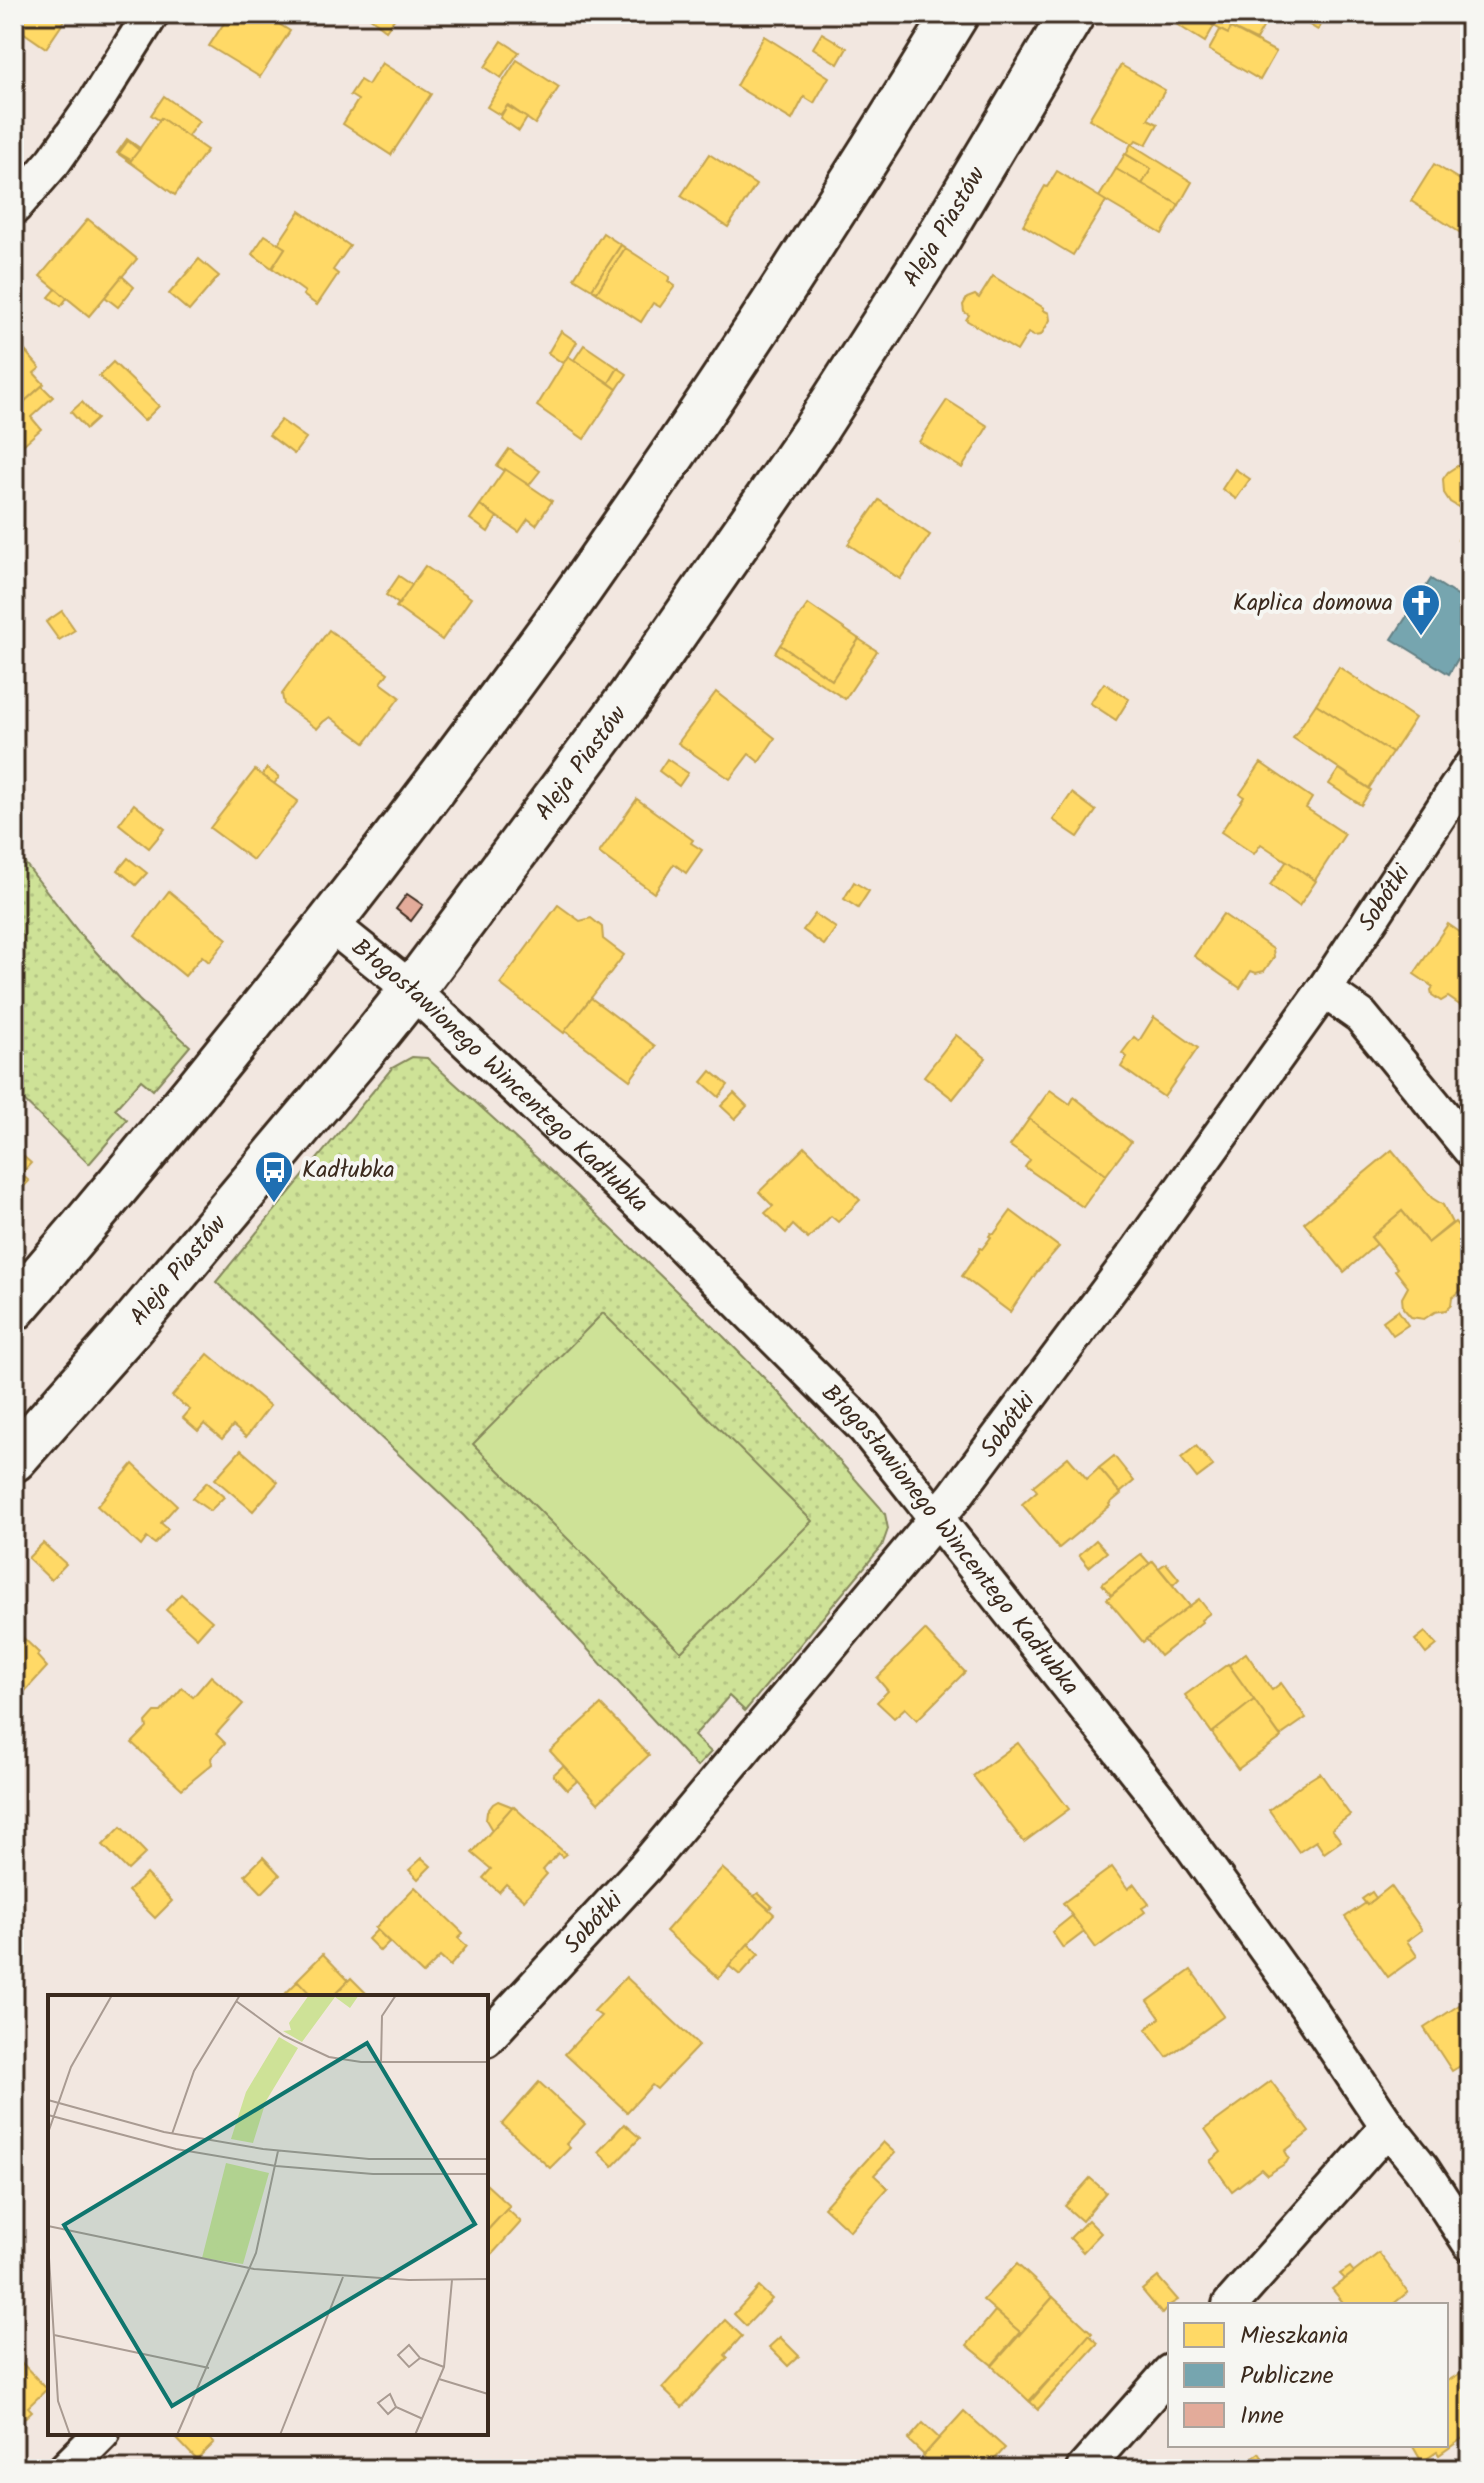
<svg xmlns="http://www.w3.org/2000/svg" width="1484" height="2483" font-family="Kalam,sans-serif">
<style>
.park{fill:url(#park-dots);stroke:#84865a;stroke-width:2}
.pitch{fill:#cee297;stroke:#84865a;stroke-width:2}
.homes{fill:#ffd966;stroke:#c4a450;stroke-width:2}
.public{fill:#76a5af;stroke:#648084;stroke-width:2}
.building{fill:#e3ab9a;stroke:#3b2a1e;stroke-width:2}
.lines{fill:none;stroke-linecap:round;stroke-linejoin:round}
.street-casing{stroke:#3b2a1e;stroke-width:40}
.secondary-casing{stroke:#3b2a1e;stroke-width:50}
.street{stroke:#f6f6f2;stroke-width:34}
.secondary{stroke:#f6f6f2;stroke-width:44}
.labels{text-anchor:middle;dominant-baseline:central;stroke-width:8;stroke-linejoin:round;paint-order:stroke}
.street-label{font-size:24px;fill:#3b2a1e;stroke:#f6f6f2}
.poi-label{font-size:24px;fill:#3b2a1e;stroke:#f6f6f2;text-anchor:end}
.inset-road{fill:none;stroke:#a99b92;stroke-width:2}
.view{fill:#0f766e;fill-opacity:0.15;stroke:#0f766e;stroke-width:4}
.inset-edge{fill:none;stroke:#3b2a1e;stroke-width:4}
</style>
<defs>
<pattern id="park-dots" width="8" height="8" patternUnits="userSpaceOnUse" patternTransform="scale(2)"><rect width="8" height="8" fill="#cee297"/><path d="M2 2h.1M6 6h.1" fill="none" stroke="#b2c282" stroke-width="1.8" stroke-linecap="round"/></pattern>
</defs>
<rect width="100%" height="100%" fill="#f2e7e0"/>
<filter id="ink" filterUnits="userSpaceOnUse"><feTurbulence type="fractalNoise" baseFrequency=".0125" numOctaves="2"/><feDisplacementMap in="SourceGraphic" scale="16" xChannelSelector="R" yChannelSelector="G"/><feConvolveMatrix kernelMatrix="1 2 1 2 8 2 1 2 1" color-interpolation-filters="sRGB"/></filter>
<g filter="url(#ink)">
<g class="park">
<path d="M14 849 80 934 139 1000 190 1046 153 1090 141 1080 115 1109 127 1120 89 1164 14 1091Z"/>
<path d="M412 1057 427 1058 562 1181 721 1334 781 1395 880 1507 885 1514 888 1529 882 1546 745 1711 729 1696 694 1736 711 1752 697 1767 464 1516 216 1282 392 1068Z"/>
</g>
<path class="pitch" d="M603 1313 812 1521 681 1652 473 1444Z"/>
<g class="homes">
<path d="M14 14H69L46 48 14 26Z"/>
<path d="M230 14H263L290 31 260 77 209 46Z"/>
<path d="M365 14H398L386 30Z"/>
<path d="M1181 14H1193L1214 26 1205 42 1176 24Z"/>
<path d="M1193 14H1239L1228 34Z"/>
<path d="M1291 14H1327L1318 30Z"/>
<path d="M1239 15 1269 14 1270 15 1256 40 1231 28Z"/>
<path d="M1231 28 1276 52 1260 80 1209 50 1220 30 1228 34Z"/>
<path d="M822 33 847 48 838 64 813 48Z"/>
<path d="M764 36 829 77 814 103 804 97 792 120 736 86Z"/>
<path d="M502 41 519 52 501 78 485 67Z"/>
<path d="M517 60 559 87 535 124 508 105 500 115 487 107Z"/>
<path d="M382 63 431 94 391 155 343 124 358 100 350 95 360 80 368 85Z"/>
<path d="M1121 65 1165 90 1148 119 1158 124 1146 145 1136 140 1133 144 1089 119Z"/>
<path d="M164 96 199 121 187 137 161 118 159 120 151 115Z"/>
<path d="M507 106 527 118 519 131 500 118Z"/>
<path d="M161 118 207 150 175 195 130 162Z"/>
<path d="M127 139 140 148 139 150 128 141 119 153 131 160 130 162 117 153Z"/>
<path d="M128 141 139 150 131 160 119 153Z"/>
<path d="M1131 144 1192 182 1179 205 1142 184 1151 169 1126 154Z"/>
<path d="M709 154 756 185 728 227 681 196Z"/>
<path d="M1125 154 1151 169 1142 184 1116 169Z"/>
<path d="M1434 164 1470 186V239L1411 201Z"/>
<path d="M1116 169 1179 205 1162 234 1099 197Z"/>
<path d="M1057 171 1106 201 1073 255 1023 225 1045 186 1047 187Z"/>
<path d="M300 211 350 246 333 270 338 274 317 305 303 295 305 292 272 268 285 248 278 244Z"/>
<path d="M88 219 137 259 89 316 40 276Z"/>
<path d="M603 233 621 245 592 289 574 278Z"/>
<path d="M265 235 285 248 272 268 252 254Z"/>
<path d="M621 245 670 277 668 281 675 286 660 307 653 303 641 322 592 290 597 292 625 248Z"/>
<path d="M621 245 625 248 597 292 592 289Z"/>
<path d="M199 259 219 276 189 311 169 294Z"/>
<path d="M122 276 134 287 118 307 105 297Z"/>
<path d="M993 276 1044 308 1043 310 1049 313 1050 320 1041 335 1034 336 1028 333 1017 351 966 320 969 315 964 312 963 305 967 298 975 295 979 298Z"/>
<path d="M56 289 67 298 61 306 49 297Z"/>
<path d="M561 331 577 342 564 364 548 353Z"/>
<path d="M19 344 40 368 34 373 44 384 14 411V348Z"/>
<path d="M584 345 618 368 609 383 574 360Z"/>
<path d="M568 356 617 389 584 439 537 406Z"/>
<path d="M113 362 159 406 144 421 99 376Z"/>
<path d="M618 368 627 374 617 389 609 383Z"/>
<path d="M42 386 53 397 31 417 41 429 23 445 14 436V411Z"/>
<path d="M947 400 988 426 962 468 919 442Z"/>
<path d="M82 402 97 419 86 429 71 412Z"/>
<path d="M281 420 306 438 294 454 269 435Z"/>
<path d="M509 449 540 471 529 485 497 466Z"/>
<path d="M1457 466 1470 467V514L1450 502 1444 493 1443 479 1448 472Z"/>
<path d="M505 469 552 501 536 525 528 519 519 532 480 505Z"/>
<path d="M1235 469 1250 479 1236 499 1222 489Z"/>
<path d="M879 500 930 535 900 579 848 544Z"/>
<path d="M480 505 497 517 488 532 470 519Z"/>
<path d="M1470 521V547L1458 540Z"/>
<path d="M425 566 471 598 442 640 396 607Z"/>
<path d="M399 576 412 585 399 604 386 595Z"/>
<path d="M808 604 859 639 832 680 780 645Z"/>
<path d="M62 611 75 630 59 640 46 622Z"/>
<path d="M329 630 388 673 381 683 400 697 365 743 330 717 323 722 317 729 284 705 282 694Z"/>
<path d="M859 639 877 651 845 699 775 653 780 645 832 680Z"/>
<path d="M1339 667 1415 718 1392 753 1316 704Z"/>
<path d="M1104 683 1129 699 1116 720 1090 703Z"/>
<path d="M716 692 775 738 759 762 749 754 730 779 678 743Z"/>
<path d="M1316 704 1392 753 1369 788 1293 738Z"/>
<path d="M667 759 688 773 679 786 659 771Z"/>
<path d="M1261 763 1312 798 1306 808 1345 834 1315 880 1261 844 1254 854 1221 832 1244 797 1240 794Z"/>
<path d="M267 768 279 777 274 784 262 775Z"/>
<path d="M1339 769 1371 790 1361 805 1329 784Z"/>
<path d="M255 770 298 801 253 860 210 828Z"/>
<path d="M1072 793 1096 811 1078 837 1053 820Z"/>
<path d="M637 799 693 840 691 843 702 850 686 873 674 864 654 893 599 853Z"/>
<path d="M134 804 165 829 149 848 119 824Z"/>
<path d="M128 858 147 873 136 885 118 870Z"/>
<path d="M1287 861 1316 881 1299 906 1270 885Z"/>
<path d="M854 882 869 891 858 908 844 899Z"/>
<path d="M169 891 227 939 209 962 202 956 185 976 135 935Z"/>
<path d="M558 905 580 921 591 918 602 927 603 939 624 955 564 1033 500 984Z"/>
<path d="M815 914 836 928 824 945 803 930Z"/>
<path d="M1223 914 1273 949 1274 957 1264 971 1256 973 1251 971 1240 988 1194 956Z"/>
<path d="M1448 924 1470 939V1012L1448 997 1441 1001 1432 995 1431 990 1433 987 1414 974Z"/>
<path d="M591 998 655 1046 630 1080 565 1031Z"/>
<path d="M1154 1017 1198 1048 1164 1097 1121 1067 1127 1057 1122 1053 1134 1037 1139 1041Z"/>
<path d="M956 1035 986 1058 953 1099 924 1076Z"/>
<path d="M711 1071 728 1085 719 1097 702 1082Z"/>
<path d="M1050 1090 1070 1104 1074 1097 1131 1142 1106 1175 1029 1119Z"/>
<path d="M734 1093 747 1106 735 1119 721 1106Z"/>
<path d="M1029 1119 1106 1175 1083 1207 1025 1167 1030 1160 1010 1146Z"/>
<path d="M805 1147 860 1200 838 1222 831 1216 808 1239 793 1225 786 1233 765 1213 773 1206 759 1192Z"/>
<path d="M14 1148 31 1163 21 1174 29 1181 14 1197Z"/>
<path d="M1392 1150 1432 1198 1443 1205 1452 1223 1428 1243 1402 1211 1371 1237 1377 1244 1344 1272 1304 1223Z"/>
<path d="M1011 1211 1059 1247 1037 1272 1010 1312 962 1276 979 1252 978 1251 980 1248 982 1249 991 1237 989 1236 991 1233 994 1234Z"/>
<path d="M1402 1211 1428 1243 1455 1222 1470 1240V1283L1452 1298 1451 1305 1446 1310 1435 1312 1424 1319 1411 1317 1403 1308 1402 1298 1408 1287 1395 1270 1397 1268 1371 1237Z"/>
<path d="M1398 1310 1408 1325 1393 1335 1383 1321Z"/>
<path d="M208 1354 270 1406 246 1437 233 1426 222 1439 204 1424 198 1431 183 1418 190 1410 172 1396Z"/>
<path d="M1196 1446 1213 1466 1197 1478 1181 1458Z"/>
<path d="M241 1450 278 1482 253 1511 215 1479Z"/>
<path d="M1114 1456 1134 1481 1120 1493 1099 1468Z"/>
<path d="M1068 1457 1087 1479 1099 1468 1121 1494 1109 1504 1110 1506 1059 1548 1022 1504 1037 1491 1033 1486Z"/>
<path d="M133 1464 177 1505 161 1523 168 1529 155 1544 147 1538 141 1546 97 1506Z"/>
<path d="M207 1482 224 1497 210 1511 192 1498Z"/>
<path d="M1096 1540 1107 1552 1089 1567 1079 1555Z"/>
<path d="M43 1543 66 1564 51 1580 28 1558Z"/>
<path d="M1141 1554 1150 1564 1111 1595 1102 1584Z"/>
<path d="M1153 1561 1190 1606 1143 1642 1107 1599Z"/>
<path d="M1166 1563 1179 1579 1173 1585 1159 1568Z"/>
<path d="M181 1594 212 1621 197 1638 166 1610Z"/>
<path d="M1199 1599 1210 1613 1201 1620 1202 1622 1160 1656 1146 1639Z"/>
<path d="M14 1629 39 1653 37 1656 47 1667 25 1691 14 1681Z"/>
<path d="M925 1630 965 1672 917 1720 905 1708 894 1718 877 1702 888 1691 877 1678Z"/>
<path d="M1425 1632 1437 1645 1426 1654 1415 1640Z"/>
<path d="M1246 1653 1272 1690 1281 1683 1306 1718 1280 1736 1229 1665Z"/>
<path d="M1228 1664 1254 1700 1212 1733 1185 1695Z"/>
<path d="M211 1676 243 1704 216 1734 225 1743 211 1758 212 1764 182 1789 132 1743 147 1728 146 1722 155 1712H161L182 1688 193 1697Z"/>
<path d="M1254 1700 1281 1738 1238 1769 1212 1733Z"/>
<path d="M601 1705 649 1755 598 1803 550 1751Z"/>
<path d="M1018 1743 1069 1809 1024 1842 973 1776Z"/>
<path d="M563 1766 577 1781 567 1790 553 1775Z"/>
<path d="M1320 1773 1350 1815 1332 1829 1341 1841 1324 1853 1316 1841 1299 1852 1269 1810 1301 1785Z"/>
<path d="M498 1801 513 1807 492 1830 486 1820 487 1812 493 1804Z"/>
<path d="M513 1806 566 1854 562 1857 558 1853 543 1870 547 1874 524 1900 506 1884 499 1892 483 1878 491 1869 472 1853Z"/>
<path d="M121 1827 146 1853 128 1870 103 1845Z"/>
<path d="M263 1857 280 1875 262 1893 245 1875Z"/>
<path d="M422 1858 431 1866 418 1879 409 1870Z"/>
<path d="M1112 1867 1128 1889 1134 1884 1149 1904 1142 1908 1145 1912 1096 1948 1063 1903Z"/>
<path d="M722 1868 774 1914 719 1978 666 1931Z"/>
<path d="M146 1874 172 1901 155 1918 128 1891Z"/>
<path d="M1391 1886 1422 1930 1407 1941 1417 1956 1388 1977 1345 1917 1366 1903 1367 1905Z"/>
<path d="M415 1887 463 1933 458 1938 467 1946 450 1966 440 1957 423 1974 375 1928Z"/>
<path d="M1372 1892 1376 1898 1367 1905 1362 1899Z"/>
<path d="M758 1893 772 1906 769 1909 754 1896Z"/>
<path d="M1072 1916 1084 1932 1063 1948 1052 1932Z"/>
<path d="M377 1930 389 1942 380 1951 368 1939Z"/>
<path d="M748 1944 759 1954 740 1975 729 1966Z"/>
<path d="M323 1954 349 1981 332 1997H313L296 1981Z"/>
<path d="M1191 1970 1224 2016 1167 2057 1146 2029 1160 2018 1148 2001Z"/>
<path d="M626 1977 699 2045 657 2089 652 2085 627 2112 565 2054 601 2016 594 2011Z"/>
<path d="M351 1978 370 1997H332Z"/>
<path d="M298 1981 313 1997H282Z"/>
<path d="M1470 1998V2060L1452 2071 1424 2028Z"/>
<path d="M1271 2081 1309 2132 1285 2151 1289 2158 1286 2163 1267 2175 1261 2169 1232 2191 1210 2161 1221 2152 1205 2129Z"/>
<path d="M539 2082 585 2124 566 2144 570 2148 550 2168 502 2124Z"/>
<path d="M624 2124 640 2138 613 2166 598 2152Z"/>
<path d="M883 2142 895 2153 874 2175 888 2188 850 2231 824 2207Z"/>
<path d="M1090 2178 1106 2192 1082 2221 1065 2206Z"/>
<path d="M486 2184 510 2206 486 2232Z"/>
<path d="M507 2209 521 2222 486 2261V2232Z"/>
<path d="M1088 2220 1101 2233 1083 2252 1070 2238Z"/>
<path d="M1379 2253 1408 2292 1392 2305H1345L1332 2289Z"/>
<path d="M1017 2264 1053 2297 1021 2333 983 2300Z"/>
<path d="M1350 2267 1354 2272 1345 2279 1340 2274Z"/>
<path d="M1158 2277 1178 2300 1170 2305 1162 2314 1142 2290Z"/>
<path d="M759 2287 772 2299 746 2326 734 2314Z"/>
<path d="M1053 2297 1092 2333 1029 2401 992 2366Z"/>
<path d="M995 2311 1020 2332 992 2365 967 2345Z"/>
<path d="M725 2320 742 2336 725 2355 728 2358 682 2407 662 2388Z"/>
<path d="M1089 2335 1098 2343 1038 2409 1030 2402Z"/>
<path d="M780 2337 799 2356 788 2366 769 2347Z"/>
<path d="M14 2355 47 2389 28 2407 32 2411 16 2426 14 2423Z"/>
<path d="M1462 2372 1470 2384V2433L1439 2455 1437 2452 1422 2462 1412 2445H1446V2382Z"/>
<path d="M964 2411 1005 2448 986 2469H937L923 2456Z"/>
<path d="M923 2423 939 2438 924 2455 908 2440Z"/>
<path d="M179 2433H204L214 2443 197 2460 175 2437Z"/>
<path d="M1259 2453 1269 2467 1266 2469H1237Z"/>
</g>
<path class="public" d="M1431 579 1470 604V626L1460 642 1466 645 1449 674 1392 639Z"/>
<path class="building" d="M407 894 423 905 411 921 396 909Z"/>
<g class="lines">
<g class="street-casing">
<g id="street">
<path d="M14 207 54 161 95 103 151 14"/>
<path id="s1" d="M330 924 412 990 660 1223 865 1428 1160 1801 1309 2009 1388 2127 1421 2168 1470 2243"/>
<path d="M1324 990 1361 1016 1470 1149"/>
<path id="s2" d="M486 2039 645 1867 955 1496 1137 1252 1324 990 1470 768"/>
<path d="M1230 2305 1388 2127"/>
<path d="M66 2469 102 2433"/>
<path d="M1084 2469 1170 2372"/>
</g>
</g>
<g class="secondary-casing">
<g id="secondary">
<path d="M14 1308C200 1092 376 869 544 639 576 596 606 551 637 507 748 346 854 182 956 14"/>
<path id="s3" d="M14 1459 130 1328 367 1046 412 990 629 699 814 432 933 247 1072 14"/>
</g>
</g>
<use href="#street" class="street"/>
<use href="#secondary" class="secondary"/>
</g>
</g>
<defs>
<g id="church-pin" transform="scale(2)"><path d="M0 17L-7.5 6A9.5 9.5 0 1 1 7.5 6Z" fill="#1f6fb2" stroke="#f6f6f2"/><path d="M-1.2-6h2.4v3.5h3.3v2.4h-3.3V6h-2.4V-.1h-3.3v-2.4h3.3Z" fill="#fff"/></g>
<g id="bus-pin" transform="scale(2)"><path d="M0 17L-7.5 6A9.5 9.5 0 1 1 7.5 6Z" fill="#1f6fb2" stroke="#f6f6f2"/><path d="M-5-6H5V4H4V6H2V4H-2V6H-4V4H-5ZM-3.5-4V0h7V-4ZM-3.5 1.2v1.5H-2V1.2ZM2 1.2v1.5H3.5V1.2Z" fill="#fff"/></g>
</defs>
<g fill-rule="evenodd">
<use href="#church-pin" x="1421" y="603"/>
<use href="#bus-pin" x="274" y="1170"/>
</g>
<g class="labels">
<g class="street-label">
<text stroke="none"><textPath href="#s3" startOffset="1546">Aleja Piastów</textPath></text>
<text stroke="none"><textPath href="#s3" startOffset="898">Aleja Piastów</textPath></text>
<text stroke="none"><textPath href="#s2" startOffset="1454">Sobótki</textPath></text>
<text stroke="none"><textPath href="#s1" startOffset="228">Błogosławionego Wincentego Kadłubka</textPath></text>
<text stroke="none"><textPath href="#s3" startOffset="250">Aleja Piastów</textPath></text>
<text stroke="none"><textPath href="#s2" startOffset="806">Sobótki</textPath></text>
<text stroke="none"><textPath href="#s1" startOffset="876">Błogosławionego Wincentego Kadłubka</textPath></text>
<text stroke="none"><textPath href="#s2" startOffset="158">Sobótki</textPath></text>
</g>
<g class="poi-label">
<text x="1393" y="603">Kaplica domowa</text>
<text x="302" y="1170" text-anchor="start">Kadłubka</text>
</g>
</g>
<g transform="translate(48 1995)">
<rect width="440" height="440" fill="#f2e7e0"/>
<path d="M261 0H311L302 13 287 2 254 47 235 36 243 35 241 28ZM231 42 250 53 218 106 205 148 183 144 198 97ZM178 168 221 178 195 269 154 263Z" fill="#cee297"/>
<path d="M177 212 203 218 192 259 167 252Z" fill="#cee297"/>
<path class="inset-road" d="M188 6 236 41 281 62 313 67H440M333 68 334 21 348 0M0 105 116 137 215 154 321 164H440M0 120 128 154 228 171 325 179H440M0 138 23 72 64 0M124 139 146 76 192 0M0 231 206 274 361 285 440 284M0 247 10 406 22 440M6 340 161 373M372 363 361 372 350 360 361 350 372 363 396 372M391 384 440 399M348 412 340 419 330 408 342 399 348 412 375 424M129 440 208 258 230 156M232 440 295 282M367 440 396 372 404 285"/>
<path class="view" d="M319 48 427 229 124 411 16 230Z"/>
<rect width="440" height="440" class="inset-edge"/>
</g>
<rect width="1484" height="2483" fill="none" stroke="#f6f6f2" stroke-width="48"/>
<rect x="24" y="24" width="1436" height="2435" fill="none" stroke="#3b2a1e" stroke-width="3" filter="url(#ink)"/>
<rect x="1168" y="2303" width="280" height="144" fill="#f6f6f2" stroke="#aba49d" stroke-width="2"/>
<rect x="1184" y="2323" width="40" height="24" fill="#ffd966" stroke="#aba49d" stroke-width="2"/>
<text x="1240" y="2343" font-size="24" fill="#3b2a1e">Mieszkania</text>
<rect x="1184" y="2363" width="40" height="24" fill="#76a5af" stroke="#aba49d" stroke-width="2"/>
<text x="1240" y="2383" font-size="24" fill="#3b2a1e">Publiczne</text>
<rect x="1184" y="2403" width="40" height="24" fill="#e3ab9a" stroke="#aba49d" stroke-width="2"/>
<text x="1240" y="2423" font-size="24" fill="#3b2a1e">Inne</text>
</svg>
